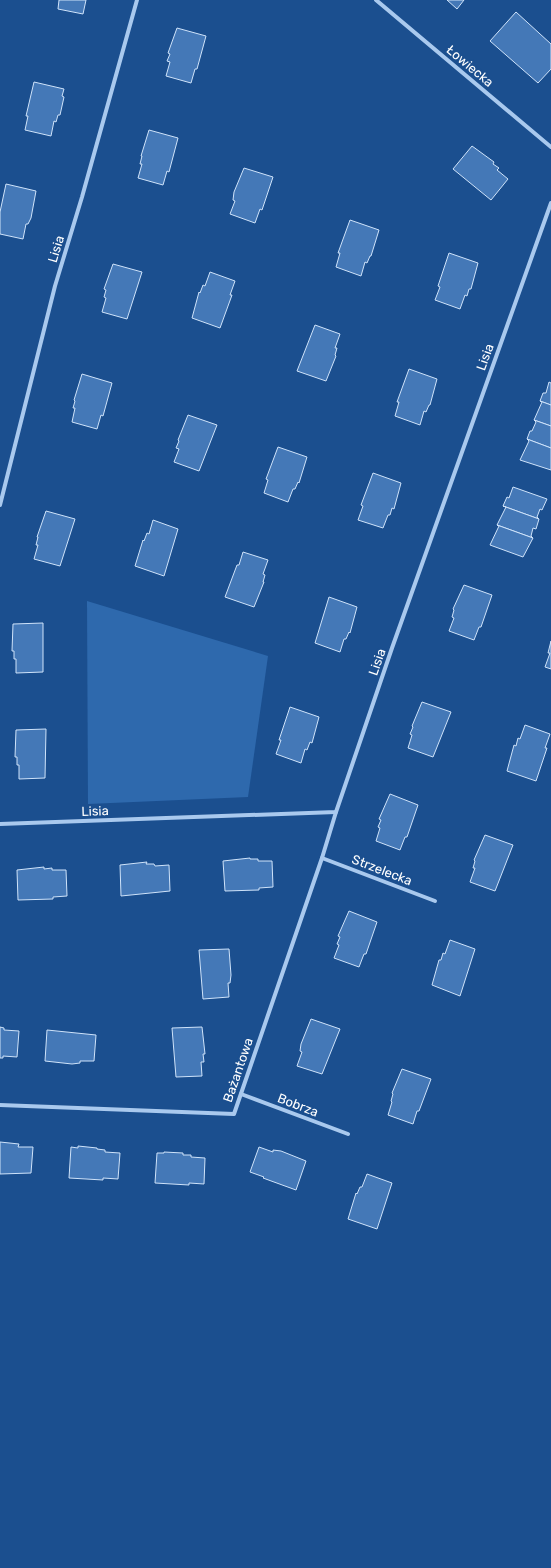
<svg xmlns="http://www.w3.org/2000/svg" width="551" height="1568" font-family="Rubik,sans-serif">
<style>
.green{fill:#2e69ad}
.building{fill:#4478b7;stroke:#cfe3fa}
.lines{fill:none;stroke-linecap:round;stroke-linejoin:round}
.street{stroke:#a9c9ee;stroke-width:4}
.labels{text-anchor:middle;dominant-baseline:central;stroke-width:4;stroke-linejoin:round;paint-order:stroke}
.street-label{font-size:13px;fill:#fff;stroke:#1b4f8f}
</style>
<rect width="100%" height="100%" fill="#1b4f8f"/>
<path class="green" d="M87 601 268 656 248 797 88 804Z"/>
<g class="building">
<path d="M59 0H86L83 14 58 9Z"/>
<path d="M447 0H464L457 9Z"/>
<path d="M516 12 551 44V69L538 83 490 41Z"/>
<path d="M177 28 206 36 197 69H195L191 83 166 76 170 62 167 61 170 54 168 53Z"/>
<path d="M34 82 64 89 62 96 64 97 60 115H58L56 122 54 121 51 136 25 130 28 116H26Z"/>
<path d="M149 130 178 138 169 172 167 171 163 185 138 178 142 164H140L142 156H141Z"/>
<path d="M472 146 494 162 493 164 499 168 497 170 508 179 491 200 453 169Z"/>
<path d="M244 168 273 177 262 210 260 209 255 223 230 214 235 201 233 200 234 192Z"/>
<path d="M6 184 36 191 31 218 28 224H26L23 239 0 234V212Z"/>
<path d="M350 220 379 230 371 256H370L367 263 365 262 361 276 336 267 340 253H338Z"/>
<path d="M449 253 478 263 471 289H469L467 296 465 295 460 309 435 300 440 287 438 286Z"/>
<path d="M113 264 142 272 127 319 102 312 106 298 104 297 106 290 104 289Z"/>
<path d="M210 272 235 281 230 295H232L220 328 192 318 199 292 200 293 203 285 205 286Z"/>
<path d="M315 325 340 334 335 348H337L335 355 336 356 326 381 297 371Z"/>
<path d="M409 369 437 379 430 405H429L426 412 424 411 420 425 395 416 399 402H397Z"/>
<path d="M82 374 112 383 103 416 101 415 97 429 72 422 75 408H73L75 401 74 400Z"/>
<path d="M549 382 551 383V405L540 401 543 393H546Z"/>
<path d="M540 401 551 405V426L534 420 542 402Z"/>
<path d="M188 415 217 425 199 471 174 462 179 449 176 448 179 441 178 440Z"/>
<path d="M534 420 551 426V448L527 439 530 431H532L536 422Z"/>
<path d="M527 439 551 448V470L520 460 529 441Z"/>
<path d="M278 447 307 457 299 483 298 482 295 489H293L288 502 264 493 268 480 266 479Z"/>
<path d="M373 473 401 483 394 509 392 508 390 515H388L383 528 358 520 363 506 361 505Z"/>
<path d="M513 487 547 499 542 510 540 509 537 517 539 519 503 506 507 497 509 498Z"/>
<path d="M503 506 539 519 536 529 533 528 531 536 533 538 497 525 506 507Z"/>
<path d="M46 511 75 519 60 566 34 559 38 545H36L38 537H37Z"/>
<path d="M153 520 178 529 164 576 135 566 143 540 144 541 147 533 149 534Z"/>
<path d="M497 525 533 538 523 557 490 545 499 526Z"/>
<path d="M243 552 268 560 263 574 265 575 263 582H264L254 607 225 597 237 565H239Z"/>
<path d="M464 585 492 595 481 627H479L474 640 449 631 454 618 452 617 454 610 453 609Z"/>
<path d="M329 597 357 607 350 633 349 632 346 639H344L340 652 315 643Z"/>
<path d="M43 623V672L16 673V659H14V651H12L13 624Z"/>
<path d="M551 641V669L545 667 550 653H548Z"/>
<path d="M422 702 451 712 433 757 408 748 412 735 410 734 413 727 412 726Z"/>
<path d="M290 707 319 717 312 743 310 742 307 750 305 749 301 763 276 754 281 740H279Z"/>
<path d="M525 725 550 734 545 748H547L536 781 507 771 514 745 516 746 518 738 520 739Z"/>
<path d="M46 729 45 778 19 779V765H17V757H15L16 730Z"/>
<path d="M390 794 418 805 407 837H405L400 850 376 841 380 828 378 827 381 820 379 819Z"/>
<path d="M485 835 513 845 495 891 470 882 475 868H473L475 861 474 860Z"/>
<path d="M250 858V859H258V861H272L273 887 259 888V890L225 891 223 861Z"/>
<path d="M147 862 146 864H154L155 866 169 865 170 891 121 896 120 865Z"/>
<path d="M44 867V869L52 868V870H66L67 896 53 897V899L18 900 17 870Z"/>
<path d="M349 911 377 922 366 954H364L359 967 334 958 339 945 337 944 340 937 338 936Z"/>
<path d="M450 940 475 949 460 996 432 985 439 960H441L443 953 445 954Z"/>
<path d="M229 949 231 975 230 983H228L229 997 203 999 199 950Z"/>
<path d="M311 1019 340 1029 322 1074 297 1066 302 1052 300 1051 301 1044Z"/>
<path d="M0 1027 4 1028V1030L19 1031 17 1057 3 1056V1058H0Z"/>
<path d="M202 1027 205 1054H203L204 1062H201L202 1076 176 1077 172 1028Z"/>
<path d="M47 1030 96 1035 94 1061H80V1063L72 1064 45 1061Z"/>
<path d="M402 1069 431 1079 419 1111H417L413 1124 388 1115 392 1102 391 1101 393 1094 392 1093Z"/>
<path d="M0 1142 19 1144 18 1147H33L31 1173 0 1174Z"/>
<path d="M78 1146 97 1148V1149L105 1150V1152L120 1153 118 1179 103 1178V1180L69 1178 71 1147 78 1148Z"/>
<path d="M259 1147 273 1152V1150L281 1151 306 1161 296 1190 263 1178 264 1177 250 1172Z"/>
<path d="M164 1152 183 1153V1155H191V1157L205 1158 204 1184 189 1183V1185L155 1183 157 1153H164Z"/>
<path d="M367 1174 392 1183 377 1229 348 1219 356 1193 357 1194 360 1187H362Z"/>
</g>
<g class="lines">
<g class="street">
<path d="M376 0 551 147"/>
<path d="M0 505 55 286 82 197 137 0"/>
<path d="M0 824 336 812 392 648 551 203"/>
<path d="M322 858 435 901"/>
<path d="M241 1094 348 1134"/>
<path d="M0 1105 234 1114 322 858 336 812"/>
</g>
</g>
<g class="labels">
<g class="street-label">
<text transform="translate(470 66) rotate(40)">Łowiecka</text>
<text transform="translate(56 249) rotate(-73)">Lisia</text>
<text transform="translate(485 357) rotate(-70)">Lisia</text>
<text transform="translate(377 662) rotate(-71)">Lisia</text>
<text transform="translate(95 811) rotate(-2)">Lisia</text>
<text transform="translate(382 870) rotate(21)">Strzelecka</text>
<text transform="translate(238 1070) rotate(-71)">Bażantowa</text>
<text transform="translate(298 1105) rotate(21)">Bobrza</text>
</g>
</g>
</svg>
